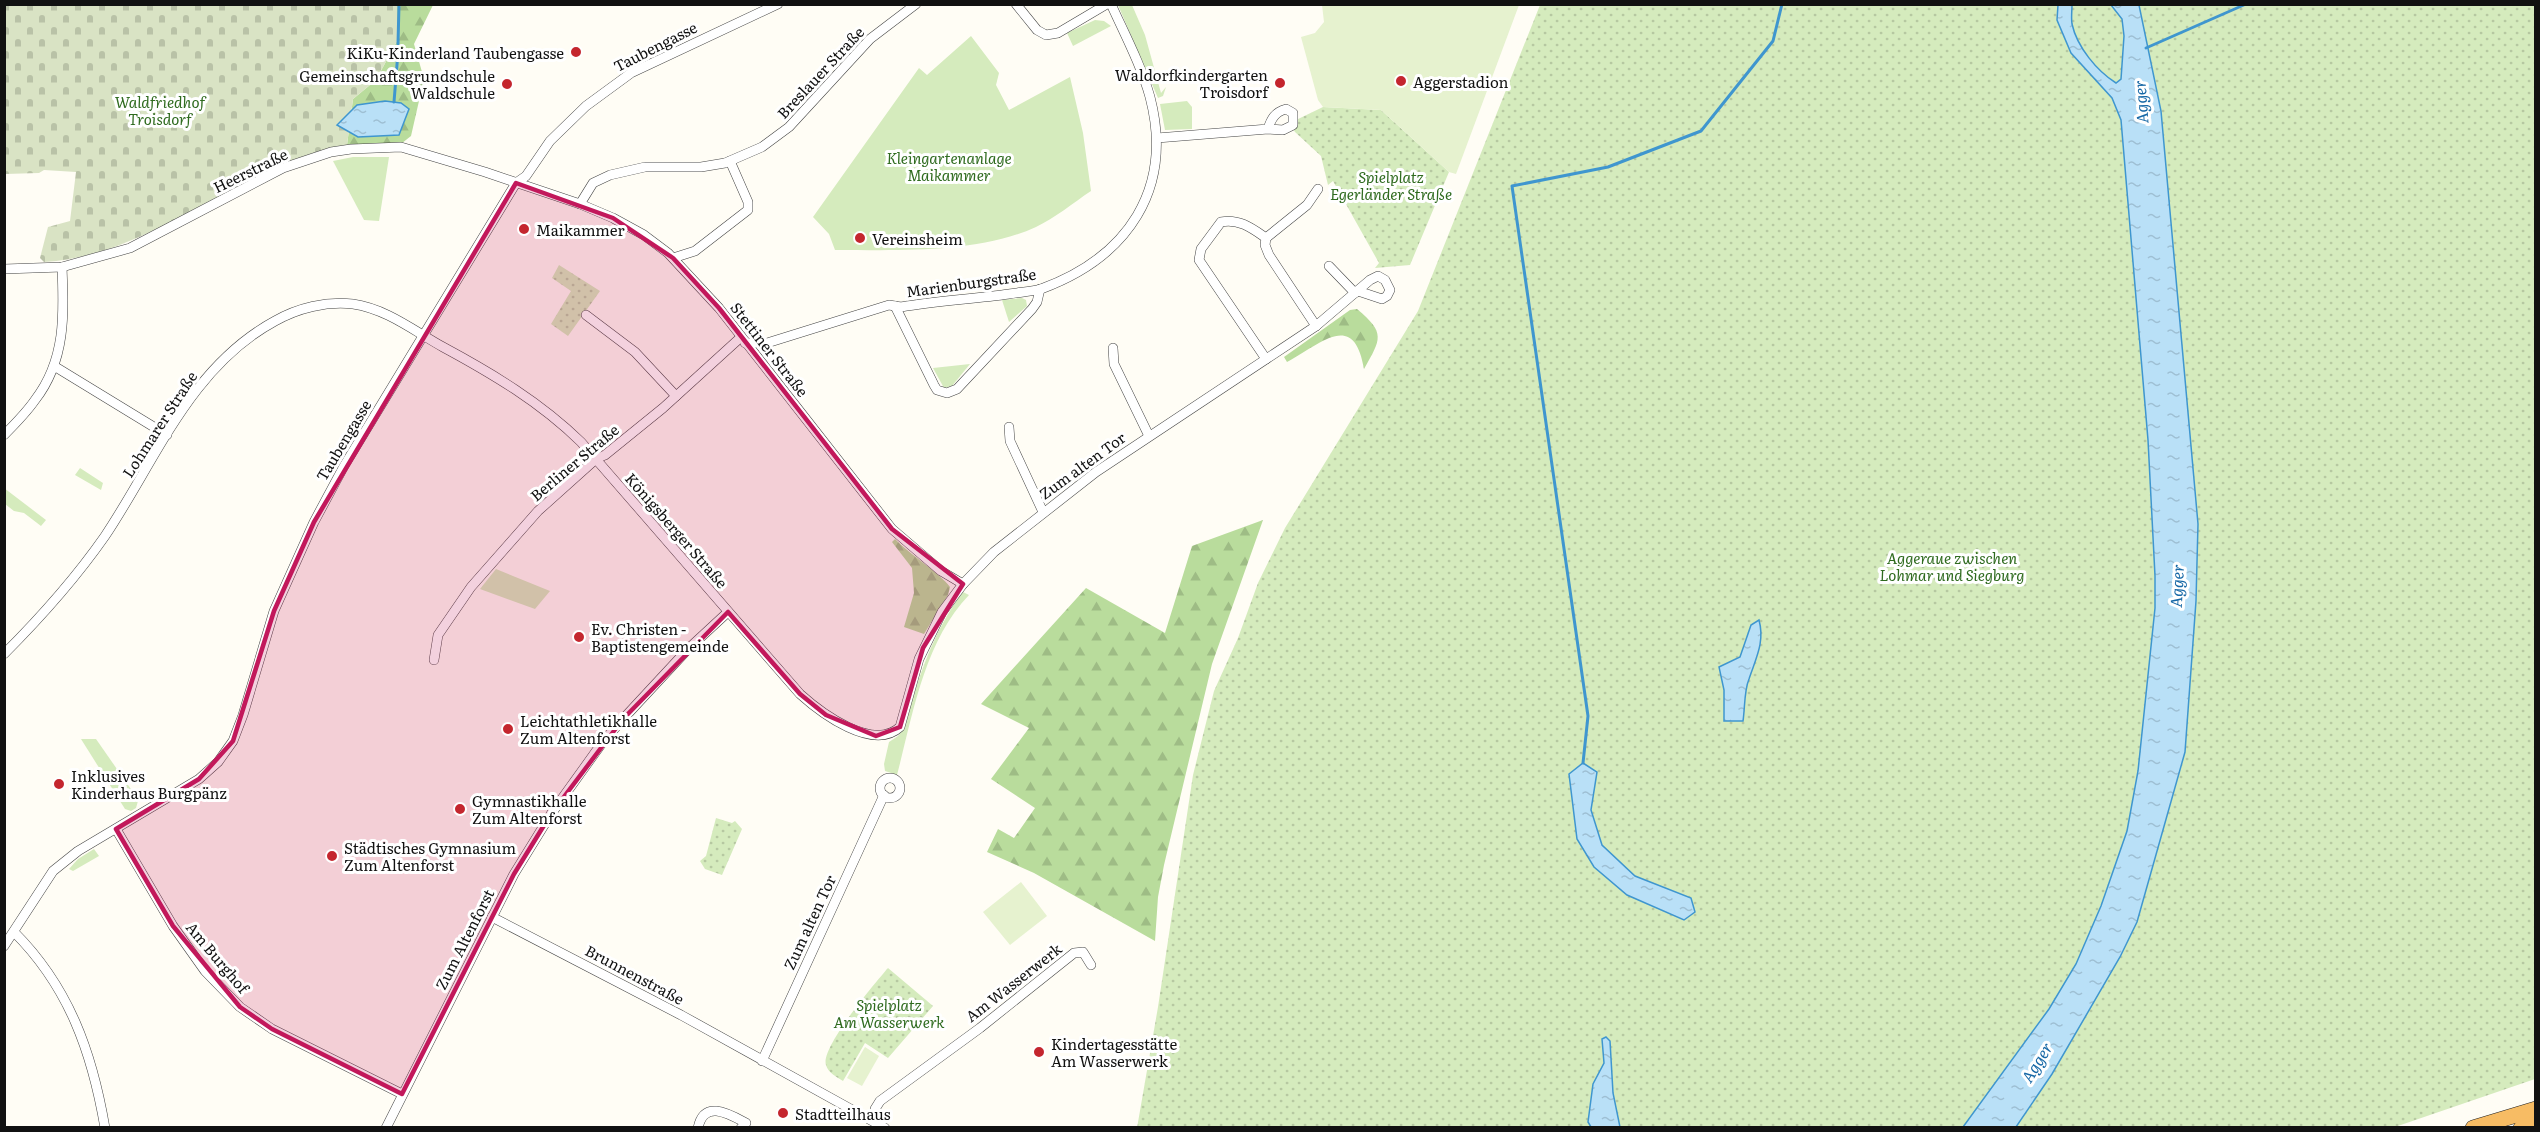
<svg xmlns="http://www.w3.org/2000/svg" width="2540" height="1132" font-family="Literata,serif">
<style>
.grass{fill:#d5ebbd}
.forest{fill:url(#forest-firs)}
.cemetery{fill:url(#cemetery-stones)}
.park{fill:url(#park-dots)}
.pitch{fill:#e6f2cf}
.water{fill:url(#water-ripples);stroke:#3f96cf;stroke-width:1.5}
.lines{fill:none;stroke-linecap:round;stroke-linejoin:round}
.stream{stroke:#3f96cf;stroke-width:3}
.minor-casing{stroke:#444;stroke-width:10}
.trunk-casing{stroke:#222;stroke-width:16}
.minor{stroke:#fff;stroke-width:9}
.trunk{stroke:#f7bc64;stroke-width:15}
.marked{fill:#c2185b;fill-opacity:0.2;stroke:#c2185b;stroke-width:4.5;stroke-linejoin:round}
.poi-dot{fill:#c4262e;stroke:#fff;stroke-width:2}
.labels{text-anchor:middle;dominant-baseline:central;stroke-width:6;stroke-linejoin:round;paint-order:stroke}
.street-label{font-size:15px;fill:#111;stroke:#fff}
.poi-label{font-size:15px;fill:#111;stroke:#fff;text-anchor:start}
.park-label{font-size:15px;font-style:italic;fill:#2f6b1f;stroke:#fff}
.water-label{font-size:16px;font-style:italic;fill:#1768a6;stroke:#fff}
</style>
<defs>
<pattern id="forest-firs" width="22" height="20" patternUnits="userSpaceOnUse" patternTransform="scale(1.5)"><rect width="22" height="20" fill="#b9dc9c"/><path d="M5 1l3.5 6h-7zM16 11l3.5 6h-7z" fill="#9ebc85"/></pattern>
<pattern id="cemetery-stones" width="16" height="16" patternUnits="userSpaceOnUse" patternTransform="scale(1.5)"><rect width="16" height="16" fill="#d9e3c4"/><path d="M2 7V4a2 2 0 0 1 4 0v3zM10 15v-3a2 2 0 0 1 4 0v3z" fill="#b9c2a7"/></pattern>
<pattern id="park-dots" width="8" height="8" patternUnits="userSpaceOnUse" patternTransform="scale(1.5)"><rect width="8" height="8" fill="#d5ebbd"/><path d="M2 2h.1M6 6h.1" fill="none" stroke="#b6c8a1" stroke-width="1.8" stroke-linecap="round"/></pattern>
<pattern id="water-ripples" width="26" height="14" patternUnits="userSpaceOnUse" patternTransform="scale(1.5)"><rect width="26" height="14" fill="#b9e0f7"/><path d="M2 4q2-2 4 0t4 0M15 11q2-2 4 0t4 0" fill="none" stroke="#9ebfd3"/></pattern>
</defs>
<rect width="100%" height="100%" fill="#fffdf5"/>
<g class="grass">
<path d="M1118 5H1132L1145 35 1161 93 1166 87 1163 96 1158 98Z"/>
<path d="M1095 20 1104 21 1111 26 1073 46 1067 33Z"/>
<path d="M971 36 999 73 996 85 1009 110 1070 77 1083 133 1091 191C1073 203 1055 218 1036 227 977 254 898 250 835 250L829 234 813 217 919 68 927 75Z"/>
<path d="M1187 101 1192 107V129L1165 130 1160 104Z"/>
<path d="M353 157H389L379 221 364 220 333 161Z"/>
<path d="M1022 298 1026 300 1027 306 1009 322 1002 300Z"/>
<path d="M970 364 952 386 944 388 933 368Z"/>
<path d="M80 468 103 483 101 490 75 475Z"/>
<path d="M4 488 46 520 41 526 24 513 14 511 5 504Z"/>
<path d="M496 569 550 591 535 609 480 589Z"/>
<path d="M963 592 969 595C924 642 913 714 897 775L885 771 884 764 889 742 898 736 904 728C918 679 932 633 963 592Z"/>
<path d="M81 739H96L135 795 138 801 136 808 131 811 125 809Z"/>
<path d="M94 849 99 856 73 871 69 869 78 859Z"/>
</g>
<g class="forest">
<path d="M397 5H433L414 44 424 79 411 136 397 147 347 145 353 99 376 80 397 41Z"/>
<path d="M1357 309C1386 333 1381 339 1364 369 1354 310 1322 343 1287 362L1284 357 1350 310Z"/>
<path d="M1263 520 1212 664 1164 865 1158 897 1155 941 1034 873 987 852 998 829 1014 838 1035 808 991 779 1029 728 981 704 1086 588 1165 633 1192 546Z"/>
<path d="M895 539C909 554 940 573 950 587L948 595 924 634 904 627 914 593 912 568 892 542Z"/>
</g>
<path class="cemetery" d="M4 5H397V41L376 80 353 99 347 145C238 164 157 255 44 262L40 258 48 227 70 221 76 172 44 170 39 173 5 174Z"/>
<g class="park">
<path d="M1540 5H2535V1079L2392 1128H1137L1158 1007 1193 775 1214 691 1238 638 1258 583 1285 528 1418 311Z"/>
<path d="M1323 107 1381 110 1449 172 1410 265 1375 268 1379 263 1333 181 1328 185 1321 156 1295 132 1293 129 1296 120Z"/>
<path d="M559 265 600 291 568 336 551 324 571 291 552 278Z"/>
<path d="M716 818 732 823 735 821 742 829 722 875 705 869 700 861 706 856Z"/>
<path d="M888 968 933 1006 888 1058 865 1043 843 1081C837 1077 828 1073 826 1065 820 1048 875 983 888 968Z"/>
</g>
<g class="pitch">
<path d="M1322 5H1519L1456 174 1449 172 1381 110 1323 107 1318 100 1301 37 1315 33 1324 22Z"/>
<path d="M1021 882 1047 916 1010 945 983 912Z"/>
<path d="M865 1047 879 1056 862 1086 847 1078Z"/>
</g>
<g class="water">
<path d="M2058 5H2072C2072 11 2071 18 2072 24 2077 47 2097 71 2116 83L2121 79 2124 36 2122 19 2111 5H2139L2161 111 2198 524 2196 601 2185 752 2137 922 2120 957 2052 1074 2016 1127H1963L2049 1009 2076 964 2101 906 2127 831 2138 771 2155 608V576L2148 440 2121 120 2112 98 2071 53 2057 20Z"/>
<path d="M385 101 401 103 409 109 399 135 358 137 337 125 357 105Z"/>
<path d="M1759 620C1765 642 1756 658 1749 679 1744 691 1745 708 1743 721H1724V690L1719 667 1740 657 1751 625Z"/>
<path d="M1583 763 1597 772 1591 810 1602 845 1635 876 1691 898 1695 912 1684 920 1627 895 1594 867 1577 839 1569 774Z"/>
<path d="M1606 1037 1610 1041 1613 1093 1620 1127H1591L1588 1122 1593 1084 1604 1063 1602 1039Z"/>
</g>
<g class="lines">
<g class="stream">
<path d="M398 44 399 4"/>
<path d="M2146 48 2246 4"/>
<path d="M394 102 398 52"/>
<path d="M1583 763 1588 716 1512 186 1608 167 1701 131 1773 41 1782 4"/>
</g>
<g class="minor-casing">
<g id="minor">
<path d="M1016 4 1037 30 1046 35 1058 33 1107 4"/>
<path d="M1157 138 1268 129 1283 130 1293 125V113L1286 109C1275 112 1271 119 1268 129"/>
<path d="M580 204 593 183 610 175 645 167H701L725 163 762 147 789 127 870 39 916 4"/>
<path d="M1266 238 1265 245 1269 255 1316 326"/>
<path d="M1266 238 1307 205 1318 189"/>
<path d="M673 258 695 251 748 210V202L730 161"/>
<path d="M1329 266 1355 293"/>
<path d="M4 269 62 267 130 248 283 168 331 152 351 149 401 147 485 172 580 204 613 218 644 235 668 253 719 308 892 529 941 571 963 584"/>
<path d="M895 306 934 385 937 390 947 393 957 389 1032 309 1037 302 1040 289"/>
<path d="M586 315 635 352 676 396"/>
<path d="M745 343H767L889 305 901 307C937 301 973 299 1009 294 1019 292 1031 292 1041 289 1128 257 1174 189 1150 97 1141 65 1125 35 1111 4"/>
<path d="M1113 348 1114 364 1149 436"/>
<path d="M1266 359 1199 260 1201 249 1221 222C1239 218 1253 229 1266 238"/>
<path d="M54 366 167 435"/>
<path d="M1009 427 1010 441 1043 512"/>
<path d="M4 435C15 424 26 413 35 400 66 360 64 314 62 267"/>
<path d="M4 654C41 617 75 579 105 536 156 460 190 367 275 321 298 308 326 301 353 304 387 309 414 331 443 347 493 374 540 402 581 442L800 694C821 713 873 752 900 727L919 659 942 612 963 584 994 552 1096 472 1316 326 1370 280 1378 276 1385 280 1390 290 1387 296 1382 299 1358 291"/>
<path d="M434 660 438 635 471 587 538 511 596 459 605 455 663 408 740 338"/>
<circle cx="890" cy="788" r="10"/>
<path d="M116 829 173 926 205 971 240 1007 272 1029 402 1094"/>
<path d="M492 917 681 1015 885 1128"/>
<path d="M14 932C69 987 92 1052 105 1128"/>
<path d="M4 946 53 871 78 851 199 779 218 762 233 741 243 715 274 611 314 522 344 466 516 183 526 176 550 141 586 106 631 73 778 4"/>
<path d="M762 1061 884 795"/>
<path d="M874 1121 875 1109 880 1101 980 1028 1074 953 1083 952 1091 965"/>
<path d="M386 1128 514 874 551 814 602 743 623 719 688 649 728 612"/>
<path d="M698 1128C704 1099 729 1114 746 1123L741 1128"/>
</g>
</g>
<g class="trunk-casing">
<g id="trunk">
<path d="M2473 1128 2536 1109"/>
<path d="M2521 1128 2536 1124"/>
</g>
</g>
<use href="#minor" class="minor"/>
<use href="#trunk" class="trunk"/>
</g>
<path class="marked" d="M516 183 613 218 673 258 719 308 892 529 963 584 923 648 900 727 876 736 826 715 800 694 728 612 623 719 551 814 514 874 402 1094 272 1029 240 1007 173 926 116 829 199 779 233 741 274 611 314 522Z"/>
<g class="poi-dot">
<circle cx="576" cy="52" r="6"/>
<circle cx="1401" cy="81" r="6"/>
<circle cx="1280" cy="83" r="6"/>
<circle cx="507" cy="84" r="6"/>
<circle cx="524" cy="229" r="6"/>
<circle cx="860" cy="238" r="6"/>
<circle cx="579" cy="637" r="6"/>
<circle cx="508" cy="729" r="6"/>
<circle cx="59" cy="784" r="6"/>
<circle cx="460" cy="809" r="6"/>
<circle cx="332" cy="856" r="6"/>
<circle cx="1039" cy="1052" r="6"/>
<circle cx="783" cy="1113" r="6"/>
</g>
<g class="labels">
<g class="street-label">
<text transform="translate(655 46) rotate(-27)">Taubengasse</text>
<text transform="translate(820 72) rotate(-47)">Breslauer Straße</text>
<text transform="translate(250 170) rotate(-26)">Heerstraße</text>
<text transform="translate(971 282) rotate(-8)">Marienburgstraße</text>
<text transform="translate(770 349) rotate(52)">Stettiner Straße</text>
<text transform="translate(159 424) rotate(-57)">Lohmarer Straße</text>
<text transform="translate(343 440) rotate(-59)">Taubengasse</text>
<text transform="translate(574 462) rotate(-40)">Berliner Straße</text>
<text transform="translate(1082 465) rotate(-36)">Zum alten Tor</text>
<text transform="translate(677 530) rotate(49)">Königsberger Straße</text>
<text transform="translate(809 922) rotate(-65)">Zum alten Tor</text>
<text transform="translate(464 939) rotate(-63)">Zum Altenforst</text>
<text transform="translate(218 957) rotate(50)">Am Burghof</text>
<text transform="translate(635 974) rotate(28)">Brunnenstraße</text>
<text transform="translate(1013 982) rotate(-38)">Am Wasserwerk</text>
</g>
<g class="poi-label">
<text x="564" y="52" text-anchor="end">KiKu-Kinderland Taubengasse</text>
<text x="1268" y="74" text-anchor="end">Waldorfkindergarten<tspan x="1268" dy="17">Troisdorf</tspan></text>
<text x="495" y="75" text-anchor="end">Gemeinschaftsgrundschule<tspan x="495" dy="17">Waldschule</tspan></text>
<text x="1413" y="81">Aggerstadion</text>
<text x="536" y="229">Maikammer</text>
<text x="872" y="238">Vereinsheim</text>
<text x="591" y="628">Ev. Christen -<tspan x="591" dy="17">Baptistengemeinde</tspan></text>
<text x="520" y="720">Leichtathletikhalle<tspan x="520" dy="17">Zum Altenforst</tspan></text>
<text x="71" y="775">Inklusives<tspan x="71" dy="17">Kinderhaus Burgpänz</tspan></text>
<text x="472" y="800">Gymnastikhalle<tspan x="472" dy="17">Zum Altenforst</tspan></text>
<text x="344" y="847">Städtisches Gymnasium<tspan x="344" dy="17">Zum Altenforst</tspan></text>
<text x="1051" y="1043">Kindertagesstätte<tspan x="1051" dy="17">Am Wasserwerk</tspan></text>
<text x="795" y="1113">Stadtteilhaus</text>
</g>
<g class="park-label">
<text x="160" y="101">Waldfriedhof<tspan x="160" dy="17">Troisdorf</tspan></text>
<text x="949" y="157">Kleingartenanlage<tspan x="949" dy="17">Maikammer</tspan></text>
<text x="1391" y="176">Spielplatz<tspan x="1391" dy="17">Egerländer Straße</tspan></text>
<text x="1952" y="557">Aggeraue zwischen<tspan x="1952" dy="17">Lohmar und Siegburg</tspan></text>
<text x="889" y="1004">Spielplatz<tspan x="889" dy="17">Am Wasserwerk</tspan></text>
</g>
<g class="water-label">
<text transform="translate(2140 102) rotate(-94)">Agger</text>
<text transform="translate(2176 586) rotate(-87)">Agger</text>
<text transform="translate(2036 1062) rotate(-58)">Agger</text>
</g>
</g>
<rect width="2540" height="1132" fill="none" stroke="#111111" stroke-width="12"/>
</svg>
